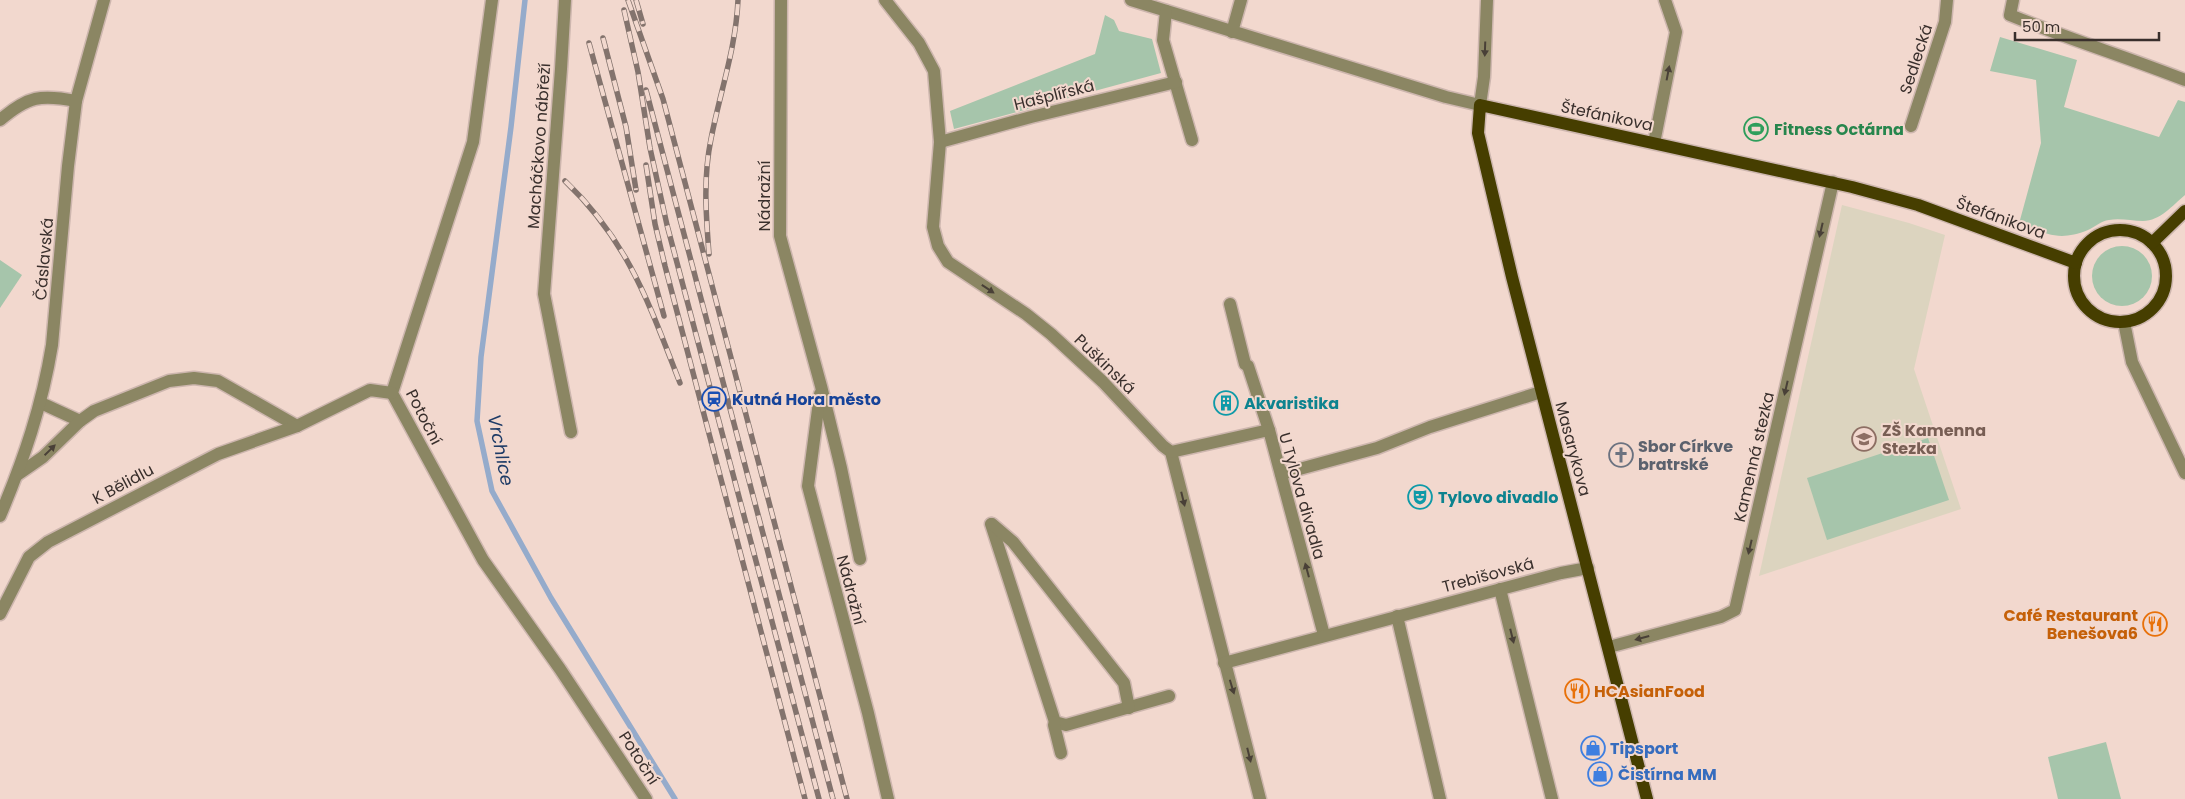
<svg xmlns="http://www.w3.org/2000/svg" width="2185" height="799" font-family="Poppins,sans-serif">
<style>
.education{fill:#dcd4bf}
.green{fill:#a6c5ab}
.lines{fill:none;stroke-linecap:round;stroke-linejoin:round}
.stream{stroke:#95abcb;stroke-width:5.5}
.minor-casing{stroke:#cdb6ae;stroke-width:15}
.major-casing{stroke:#cdb6ae;stroke-width:15}
.minor{stroke:#8b8663;stroke-width:12}
.major{stroke:#463e00;stroke-width:12}
.rail-casing{stroke:#83736d;stroke-width:5.5}
.rail{stroke:#f2d8ce;stroke-width:4;stroke-dasharray:11;stroke-linecap:butt}
.oneway{fill:#494037}
.labels{text-anchor:middle;dominant-baseline:central;stroke-width:4;stroke-linejoin:round;paint-order:stroke}
.street-label{font-size:16px;fill:#392f2c;stroke:#f2d8ce}
.leisure-label{font-size:16px;font-weight:bold;fill:#27864d;stroke:#f2d8ce;text-anchor:start}
.transit-label{font-size:16px;font-weight:bold;fill:#164399;stroke:#f2d8ce;text-anchor:start}
.culture-label{font-size:16px;font-weight:bold;fill:#0d838f;stroke:#f2d8ce;text-anchor:start}
.education-label{font-size:16px;font-weight:bold;fill:#785e54;stroke:#f2d8ce;text-anchor:start}
.worship-label{font-size:16px;font-weight:bold;fill:#5b616d;stroke:#f2d8ce;text-anchor:start}
.food-label{font-size:16px;font-weight:bold;fill:#c56008;stroke:#f2d8ce;text-anchor:end}
.shop-label{font-size:16px;font-weight:bold;fill:#366cbe;stroke:#f2d8ce;text-anchor:start}
.water-label{font-size:18px;font-style:italic;fill:#1e3b66;stroke:#f2d8ce}
</style>
<rect width="100%" height="100%" fill="#f2d8ce"/>
<path class="education" d="M1842 205 1909 223 1945 235 1914 369 1961 509 1759 576Z"/>
<g class="green">
<path d="M1105 15 1114 20 1119 31 1152 39 1161 73 954 129 950 111 1095 54Z"/>
<path d="M2000 37 2077 60 2064 107 2159 137 2178 100 2185 102V195C2173 205 2160 221 2143 221 2131 221 2121 218 2109 220 2101 221 2095 227 2088 230 2061 241 2048 235 2022 225L2020 220 2041 143 2036 80 1990 71Z"/>
<circle cx="2122" cy="276" r="30"/>
<path d="M0 260 22 275 0 308Z"/>
<path d="M1928 438 1949 500 1827 540 1807 478Z"/>
<path d="M2106 742 2121 799H2058L2048 757Z"/>
</g>
<g class="lines">
<path class="stream" d="M525 0 511 127 481 357 477 421 492 491 551 598 675 799"/>
<g class="minor-casing">
<g id="minor">
<path d="M492 0 473 142 392 393 483 560 560 669 646 799"/>
<path d="M565 0 561 69 544 294 571 432"/>
<path d="M781 0 780 236 821 386 841 468 860 559"/>
<path d="M885 0 919 43 934 71 940 142 933 227 938 246 948 262 1026 314 1051 334 1103 382 1163 446 1171 452 1260 799"/>
<path d="M1131 0 1446 97 1480 105 1484 77 1487 0"/>
<path d="M2013 0 2010 15C2068 39 2127 57 2185 80"/>
<path d="M1166 11 1163 40 1192 140"/>
<path d="M1232 32 1241 0"/>
<path d="M0 120C28 96 41 94 76 101"/>
<path d="M1911 126 1945 22 1947 0"/>
<path d="M940 142 1031 117 1176 82"/>
<path d="M1654 143 1676 32 1665 0"/>
<path d="M1230 304 1245 364 1248 366 1269 430 1324 635"/>
<path d="M2124 322 2132 362 2185 473"/>
<path d="M820 394 808 486 868 713 888 799"/>
<path d="M41 403 80 421"/>
<path d="M1171 452 1269 430"/>
<path d="M1281 474 1377 448 1430 427 1541 392"/>
<path d="M17 475 43 457 80 421 94 411 169 381 194 378 218 381 297 426 370 390 392 393"/>
<path d="M0 516C24 459 42 406 52 345L68 166 76 101 104 0"/>
<path d="M991 524 1055 722 1066 725 1169 696"/>
<path d="M992 524 1013 542 1124 683 1129 708"/>
<path d="M1500 589 1552 799"/>
<path d="M0 614 29 557 48 542 218 454 297 426"/>
<path d="M1397 616 1440 799"/>
<path d="M1609 647 1721 617 1735 610 1833 182"/>
<path d="M1224 663 1561 573 1588 568"/>
<path d="M1055 722 1054 725 1061 753"/>
</g>
</g>
<g class="major-casing">
<g id="major">
<circle cx="2120" cy="276" r="46"/>
<path d="M2152 243 2185 211"/>
<path d="M1647 799 1512 277 1478 133 1480 105 1852 187 1918 205 2076 263"/>
</g>
</g>
<use href="#minor" class="minor"/>
<use href="#major" class="major"/>
<g class="rail-casing">
<g id="rail">
<path d="M628 0 663 99 847 799"/>
<path d="M636 0 643 24"/>
<path d="M624 10 638 72 650 148 667 225 819 799"/>
<path d="M603 38 626 127 636 190"/>
<path d="M589 43 664 316"/>
<path d="M646 90 833 799"/>
<path d="M646 165 655 224 665 266 805 799"/>
<path d="M565 181C629 242 649 304 680 383"/>
<path d="M709 254C706 215 703 178 711 139 720 92 736 48 738 0"/>
</g>
</g>
<use href="#rail" class="rail"/>
</g>
<defs><path id="oneway-solid" d="M-6-.8H1V-3.2L6.5 0L1 3.2V.8H-6Z" transform="scale(1.25)"/></defs>
<g class="oneway">
<use href="#oneway-solid" transform="translate(1485 49) rotate(92)"/>
<use href="#oneway-solid" transform="translate(1668 73) rotate(-79)"/>
<use href="#oneway-solid" transform="translate(1821 230) rotate(103)"/>
<use href="#oneway-solid" transform="translate(988 289) rotate(34)"/>
<use href="#oneway-solid" transform="translate(1786 388) rotate(103)"/>
<use href="#oneway-solid" transform="translate(50 450) rotate(-44)"/>
<use href="#oneway-solid" transform="translate(1183 499) rotate(76)"/>
<use href="#oneway-solid" transform="translate(1750 547) rotate(103)"/>
<use href="#oneway-solid" transform="translate(1307 570) rotate(-105)"/>
<use href="#oneway-solid" transform="translate(1512 636) rotate(76)"/>
<use href="#oneway-solid" transform="translate(1642 638) rotate(165)"/>
<use href="#oneway-solid" transform="translate(1232 687) rotate(73)"/>
<use href="#oneway-solid" transform="translate(1249 755) rotate(76)"/>
</g>
<defs>
<g id="stadium-ring" transform="scale(1.25)"><circle r="9.5" fill="#f2d8ce" stroke="#2e9e5b" stroke-width="1.5"/><path d="M0-5a6.5 5 0 1 0 0 10a6.5 5 0 1 0 0-10ZM-3.5-1.8h7v3.6h-7Z" fill="#2e9e5b"/></g>
<g id="station-ring" transform="scale(1.25)"><circle r="9.5" fill="#f2d8ce" stroke="#1a4fb4" stroke-width="1.5"/><path d="M-3-6H3Q5-6 5-4V2Q5 4 3 4L4.5 6H3L1.5 4h-3L-3 6H-4.5L-3 4Q-5 4-5 2V-4Q-5-6-3-6ZM-3.5-4v3h7v-3ZM-3.5 1v1.5H-2V1ZM2 1v1.5H3.5V1Z" fill="#1a4fb4"/></g>
<g id="building-ring" transform="scale(1.25)"><circle r="9.5" fill="#f2d8ce" stroke="#0f9aa8" stroke-width="1.5"/><path d="M-4-6H4V6H1V3H-1V6H-4ZM-2.5-4.3h1.7v1.8h-1.7ZM.8-4.3h1.7v1.8H.8ZM-2.5-1h1.7V.8h-1.7ZM.8-1h1.7V.8H.8Z" fill="#0f9aa8"/></g>
<g id="school-ring" transform="scale(1.25)"><circle r="9.5" fill="#f2d8ce" stroke="#8d6e63" stroke-width="1.5"/><path d="M0-5L7-2L0 1L-7-2ZM-4 1L0 2.5L4 1V4Q0 6-4 4Z" fill="#8d6e63"/></g>
<g id="church-ring" transform="scale(1.25)"><circle r="9.5" fill="#f2d8ce" stroke="#6b7280" stroke-width="1.5"/><path d="M-1.2-6h2.4v3.5h3.3v2.4h-3.3V6h-2.4V-.1h-3.3v-2.4h3.3Z" fill="#6b7280"/></g>
<g id="theatre-ring" transform="scale(1.25)"><circle r="9.5" fill="#f2d8ce" stroke="#0f9aa8" stroke-width="1.5"/><path d="M-5-5.5Q0-4 5-5.5V0Q5 5 0 6Q-5 5-5 0ZM-3.3-2.5H-1v1.5H-3.3ZM1-2.5H3.3v1.5H1ZM-2.8 1Q0 5.5 2.8 1Z" fill="#0f9aa8"/></g>
<g id="restaurant-ring" transform="scale(1.25)"><circle r="9.5" fill="#f2d8ce" stroke="#e8710a" stroke-width="1.5"/><path d="M-5-6h1v4h1v-4h1v4h1v-4h1v5L-1.5 .5V6h-2V.5L-5-1ZM5-6V6H3V1.5H1.5Q1.5-4 5-6Z" fill="#e8710a"/></g>
<g id="shop-ring" transform="scale(1.25)"><circle r="9.5" fill="#f2d8ce" stroke="#3f7fe0" stroke-width="1.5"/><path d="M-5-2.5h2.3a2.7 3.5 0 0 1 5.4 0H5L5.5 6h-11ZM-1.5-2.5h3a1.5 2.3 0 0 0-3 0Z" fill="#3f7fe0"/></g>
</defs>
<g fill-rule="evenodd">
<use href="#stadium-ring" x="1756" y="129"/>
<use href="#station-ring" x="714" y="399"/>
<use href="#building-ring" x="1226" y="403"/>
<use href="#school-ring" x="1864" y="439"/>
<use href="#church-ring" x="1621" y="455"/>
<use href="#theatre-ring" x="1420" y="497"/>
<use href="#restaurant-ring" x="2155" y="624"/>
<use href="#restaurant-ring" x="1577" y="691"/>
<use href="#shop-ring" x="1593" y="748"/>
<use href="#shop-ring" x="1600" y="774"/>
</g>
<g class="labels">
<g class="street-label">
<text transform="translate(1916 59) rotate(-72)">Sedlecká</text>
<text transform="translate(1054 95) rotate(-14)">Hašplířská</text>
<text transform="translate(1607 116) rotate(12)">Štefánikova</text>
<text transform="translate(539 146) rotate(-86)">Macháčkovo nábřeží</text>
<text transform="translate(764 196) rotate(-90)">Nádražní</text>
<text transform="translate(2001 218) rotate(20)">Štefánikova</text>
<text transform="translate(44 259) rotate(-85)">Čáslavská</text>
<text transform="translate(1105 364) rotate(44)">Puškinská</text>
<text transform="translate(424 417) rotate(63)">Potoční</text>
<text transform="translate(1573 449) rotate(75)">Masarykova</text>
<text transform="translate(1754 457) rotate(-77)">Kamenná stezka</text>
<text transform="translate(123 484) rotate(-28)">K Bělidlu</text>
<text transform="translate(1302 496) rotate(74)">U Tylova divadla</text>
<text transform="translate(1488 575) rotate(-15)">Trebišovská</text>
<text transform="translate(851 590) rotate(75)">Nádražní</text>
<text transform="translate(639 758) rotate(57)">Potoční</text>
</g>
<g class="leisure-label">
<text x="1774" y="129">Fitness Octárna</text>
</g>
<g class="transit-label">
<text x="732" y="399">Kutná Hora město</text>
</g>
<g class="culture-label">
<text x="1244" y="403">Akvaristika</text>
<text x="1438" y="497">Tylovo divadlo</text>
</g>
<g class="education-label">
<text x="1882" y="430">ZŠ Kamenna<tspan x="1882" dy="18">Stezka</tspan></text>
</g>
<g class="worship-label">
<text x="1638" y="446">Sbor Církve<tspan x="1638" dy="18">bratrské</tspan></text>
</g>
<g class="food-label">
<text x="2138" y="615">Café Restaurant<tspan x="2138" dy="18">Benešova6</tspan></text>
<text x="1594" y="691" text-anchor="start">HCAsianFood</text>
</g>
<g class="shop-label">
<text x="1610" y="748">Tipsport</text>
<text x="1618" y="774">Čistírna MM</text>
</g>
<g class="water-label">
<text transform="translate(501 450) rotate(79)">Vrchlice</text>
</g>
</g>
<path d="M2015 32v8h144v-8" fill="none" stroke="#392f2c" stroke-width="2.5"/>
<text x="2022" y="32" font-size="15" fill="#392f2c" stroke="#f2d8ce" stroke-width="4" paint-order="stroke">50 m</text>
</svg>
